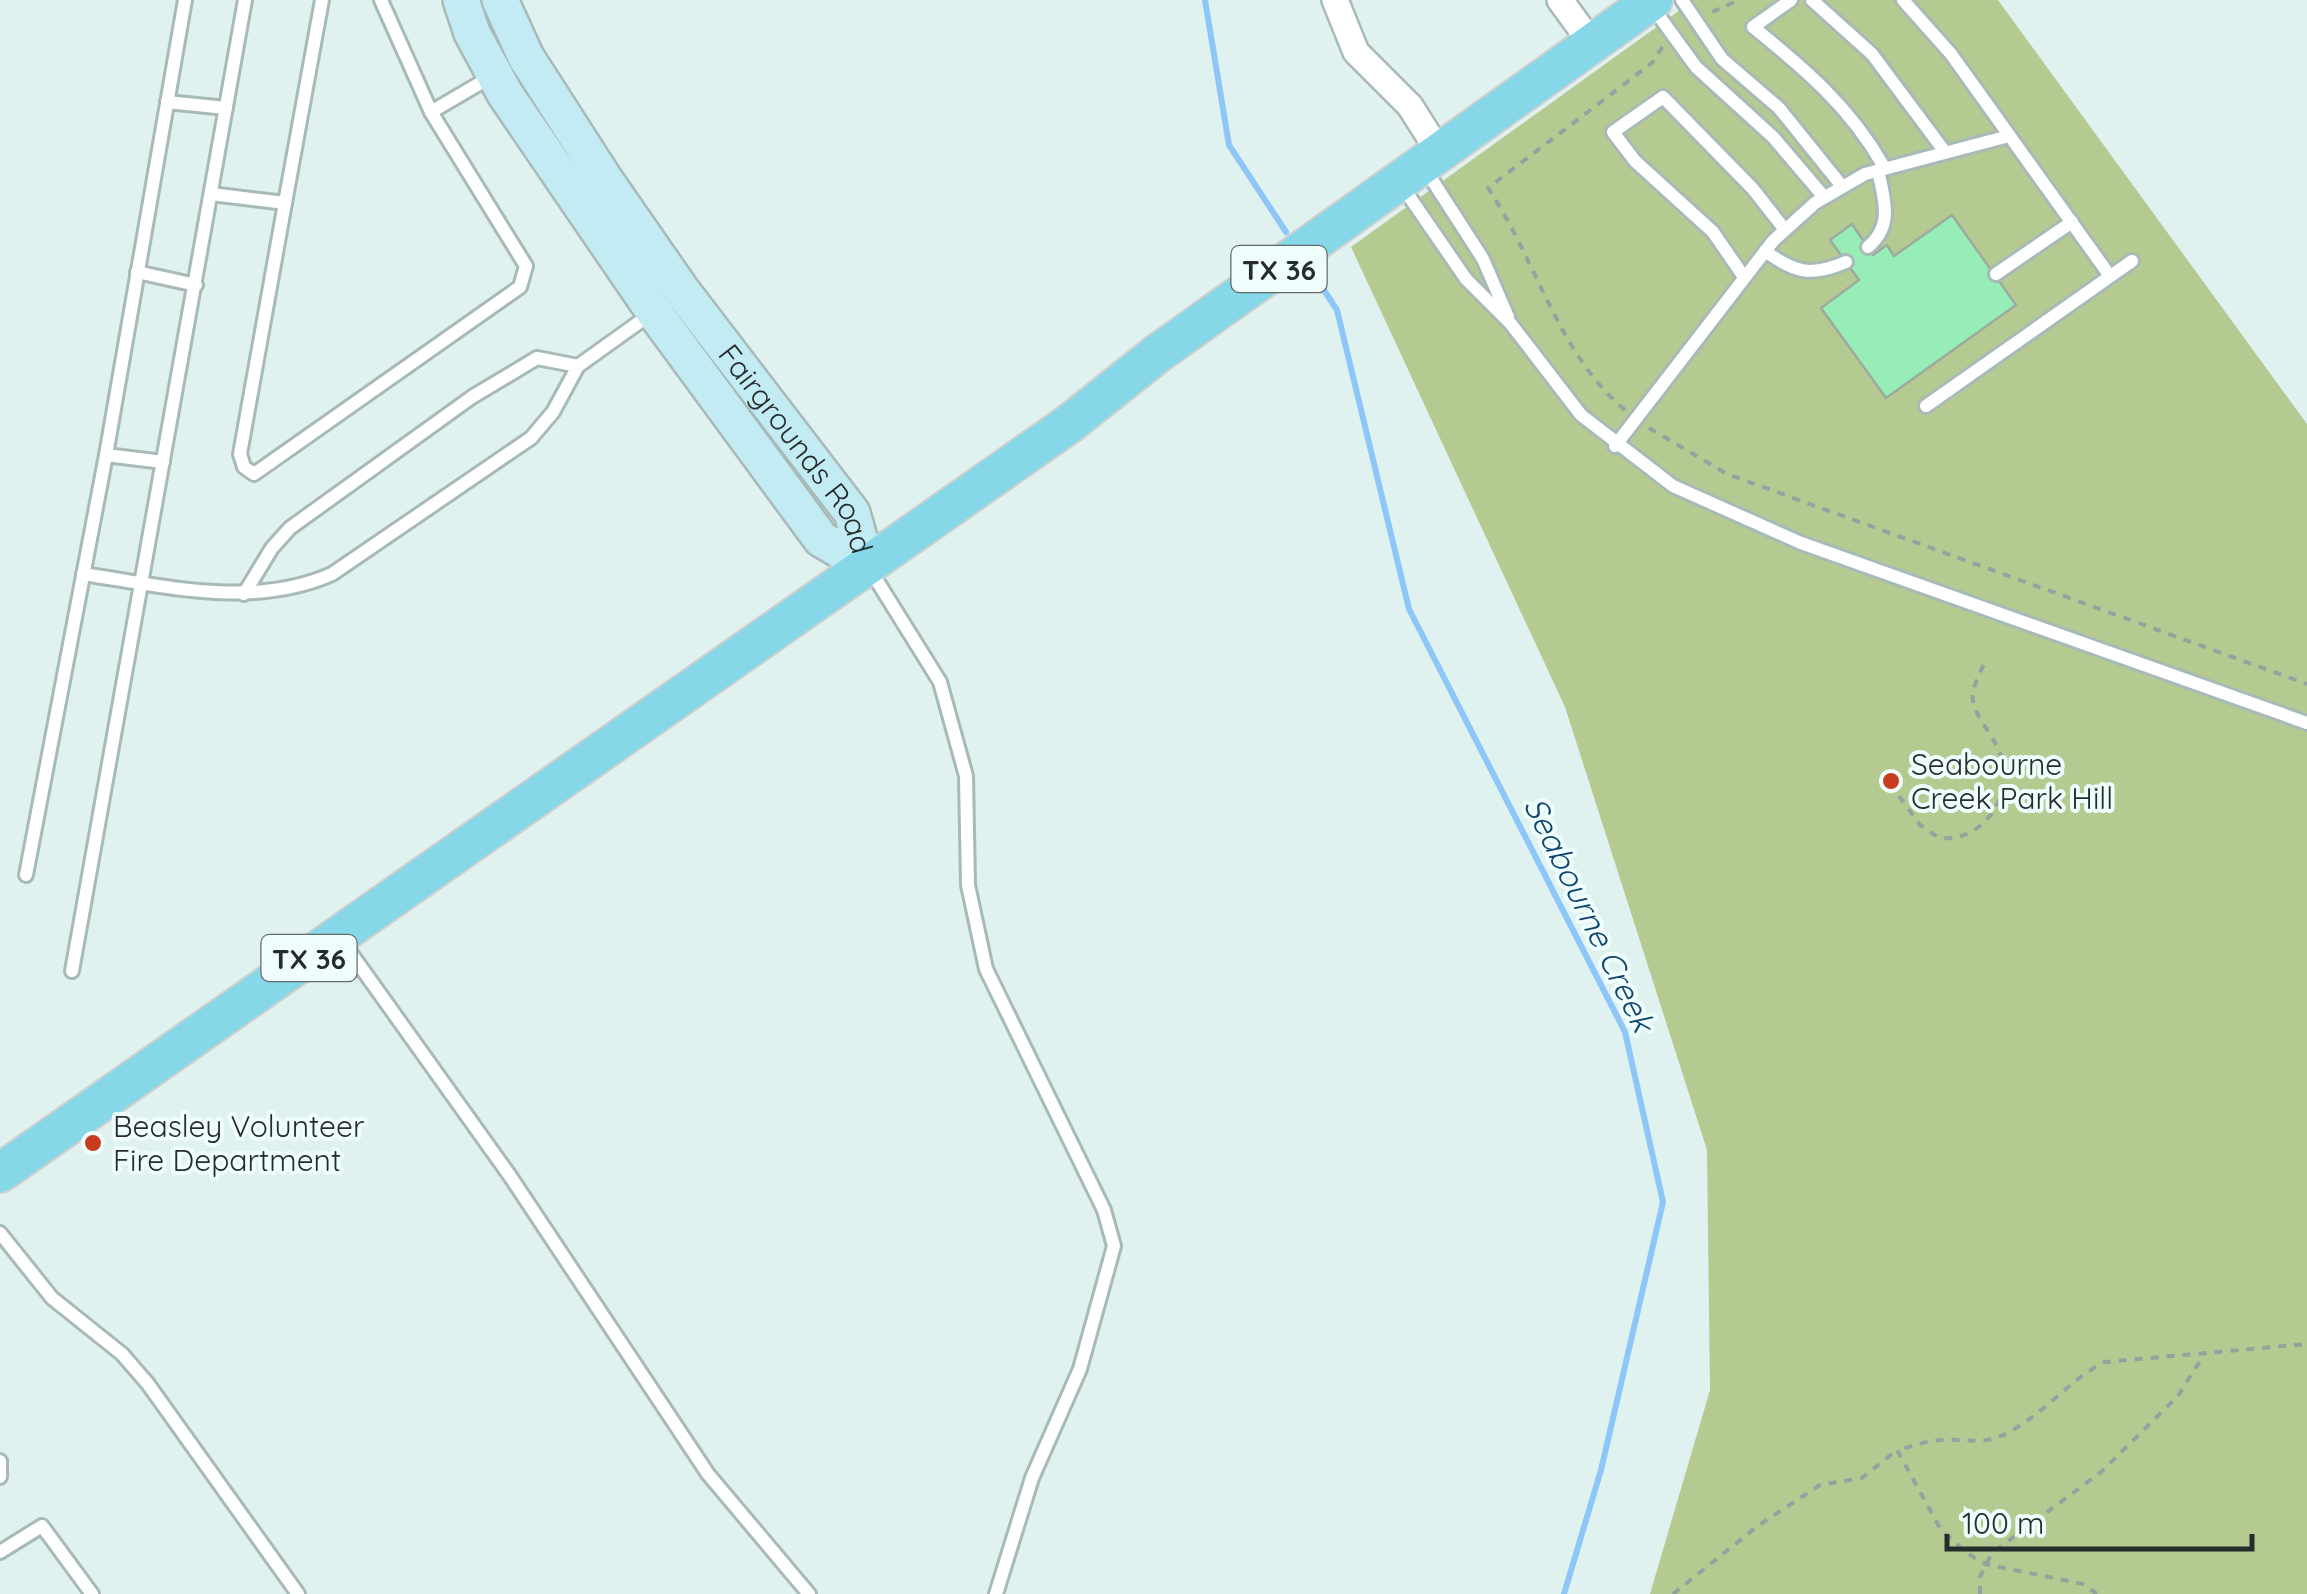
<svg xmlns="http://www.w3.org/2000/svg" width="2307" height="1594" font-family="Quicksand,sans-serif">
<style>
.green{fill:#b5ca91}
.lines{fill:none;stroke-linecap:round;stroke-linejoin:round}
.stream{stroke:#8dc6f7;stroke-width:6}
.building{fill:#96edb5;stroke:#9caaa0;stroke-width:2.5}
.lane-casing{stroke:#a8bab7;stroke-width:18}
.street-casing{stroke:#a8bab7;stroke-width:30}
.secondary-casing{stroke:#a8bab7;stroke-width:40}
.primary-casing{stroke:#cfd1d0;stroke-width:42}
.path{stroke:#94a2a0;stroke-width:4;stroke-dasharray:8 8;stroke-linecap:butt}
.lane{stroke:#fff;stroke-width:12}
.street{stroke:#fff;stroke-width:25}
.secondary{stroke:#c3ebf3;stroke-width:35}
.primary{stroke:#86d7e8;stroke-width:38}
.poi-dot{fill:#c63c1c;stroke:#effefc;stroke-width:4}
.labels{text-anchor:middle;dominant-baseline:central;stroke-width:8;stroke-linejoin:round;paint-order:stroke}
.shield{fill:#effefc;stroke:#626b6a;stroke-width:2.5}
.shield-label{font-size:28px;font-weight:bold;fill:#252c2b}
.street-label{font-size:30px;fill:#252c2b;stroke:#effefc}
.poi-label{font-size:30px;fill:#252c2b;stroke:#effefc;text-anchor:start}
.water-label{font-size:32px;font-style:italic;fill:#10466e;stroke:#effefc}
</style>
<rect width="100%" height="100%" fill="#dff2ef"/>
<path class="green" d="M1694 0H1998L2307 424V1594H1650L1710 1390 1707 1150 1565 707 1351 247Z"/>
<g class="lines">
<g class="stream">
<path d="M1205 0 1229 145 1286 232"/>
<path d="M1316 278 1337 310 1409 609 1625 1032 1663 1202 1601 1470 1564 1594"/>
</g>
</g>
<path class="building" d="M1952 215 2016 305 1886 398 1821 308 1859 280 1830 240 1852 224 1873 255 1887 245 1894 256Z"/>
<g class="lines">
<g class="lane-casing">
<g id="lane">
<path d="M1682 0 1722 59 1779 108 1841 185"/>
<path d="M1791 0 1753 27C1805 69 1851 108 1884 167"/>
<path d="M1812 0 1872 54 1945 152"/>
<path d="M1903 0 1951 54 2110 276"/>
<path d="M1651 5 1696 67 1773 137 1824 197"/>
<path d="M167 102 226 108"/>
<path d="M431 112 494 75"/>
<path d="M1425 169 1483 259 1508 317"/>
<path d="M1402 186 1466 279 1511 324 1581 415 1673 486 1801 543 2307 723"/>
<path d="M211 194 285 203 322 0"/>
<path d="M285 203 240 454 244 467 254 474 520 287 526 266 431 112 381 0"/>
<path d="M1868 247C1894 225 1884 200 1878 170"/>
<path d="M1765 251C1795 273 1811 277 1846 262"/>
<path d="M137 272 196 285"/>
<path d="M1996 274 2072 222"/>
<path d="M1744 277 1713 232 1635 161 1613 132 1663 97 1753 189 1785 230"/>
<path d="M1926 406 2132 261"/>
<path d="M1615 446 1773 241 1815 203 1865 174 2009 136"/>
<path d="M106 455 163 462"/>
<path d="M869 568 940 682 966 776 968 885 986 969 1104 1210 1114 1246 1080 1369 1032 1478 996 1594"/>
<path d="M83 574C165 586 253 609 332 574L531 438 553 412 578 366 652 313"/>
<path d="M244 594 272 548 290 528 472 397 537 358 578 366"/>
<path d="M26 875 106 455 185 0"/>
<path d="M340 938 510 1176 708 1474 809 1594"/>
<path d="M72 971 245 0"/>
<path d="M0 1233 52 1298 122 1354 148 1384 298 1594"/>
<path d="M0 1461V1477"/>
<path d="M0 1552 42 1526 92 1594"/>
</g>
</g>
<g class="street-casing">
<g id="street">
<path d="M1335 0 1356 52 1410 106 1441 155"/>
<path d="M1560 0 1592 44"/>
</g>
</g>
<g class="secondary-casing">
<g id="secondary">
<path d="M461 0 472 33 505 94 654 312 821 539 867 566"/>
<path id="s1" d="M500 0 526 57 605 180 682 291 852 513 867 566"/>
</g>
</g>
<g class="primary-casing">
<path id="primary" d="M0 1173 1069 424 1157 354 1653 0"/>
</g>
<g class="path">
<path d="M1712 12 1739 0"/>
<path d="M1625 410C1558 354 1536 259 1488 188L1652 63 1663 46"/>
<path d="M1649 428 1727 474 2307 684"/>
<path d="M1899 796 1920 825 1939 838C1984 843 2017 793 1999 751 1992 733 1977 720 1973 701 1971 689 1979 675 1984 664"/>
<path d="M1673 1594 1759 1525 1820 1485 1862 1478 1897 1450"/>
<path d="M1980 1594V1577L1992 1553 2101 1472 2178 1396 2205 1353"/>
<path d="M2097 1594 2083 1584 1985 1564 1967 1553 1941 1530 1897 1450C1911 1447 1928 1440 1943 1440 1971 1438 1982 1447 2011 1431 2046 1412 2070 1379 2105 1362L2307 1344"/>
</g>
<use href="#lane" class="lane"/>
<use href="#street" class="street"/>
<use href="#secondary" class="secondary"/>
<use href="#primary" class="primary"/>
</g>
<g class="poi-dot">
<circle cx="1891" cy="781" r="10"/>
<circle cx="93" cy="1143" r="10"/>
</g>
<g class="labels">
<g class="shield">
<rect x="1231.5" y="246" width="95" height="46" rx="8"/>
<rect x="261.5" y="935" width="95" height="46" rx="8"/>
</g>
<g class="shield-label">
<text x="1279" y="269">TX 36</text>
<text x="309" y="958">TX 36</text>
</g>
<g class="street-label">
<text stroke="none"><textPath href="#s1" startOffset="540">Fairgrounds Road</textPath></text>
</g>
<g class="poi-label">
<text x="1911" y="764">Seabourne<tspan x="1911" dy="34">Creek Park Hill</tspan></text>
<text x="113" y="1126">Beasley Volunteer<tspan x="113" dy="34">Fire Department</tspan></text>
</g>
<g class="water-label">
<text transform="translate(1590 914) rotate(64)">Seabourne Creek</text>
</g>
</g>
<path d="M1947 1534v15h305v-15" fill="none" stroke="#252c2b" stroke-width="5"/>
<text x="1962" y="1534" font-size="30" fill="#252c2b" stroke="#effefc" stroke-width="8" paint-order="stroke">100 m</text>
</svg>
